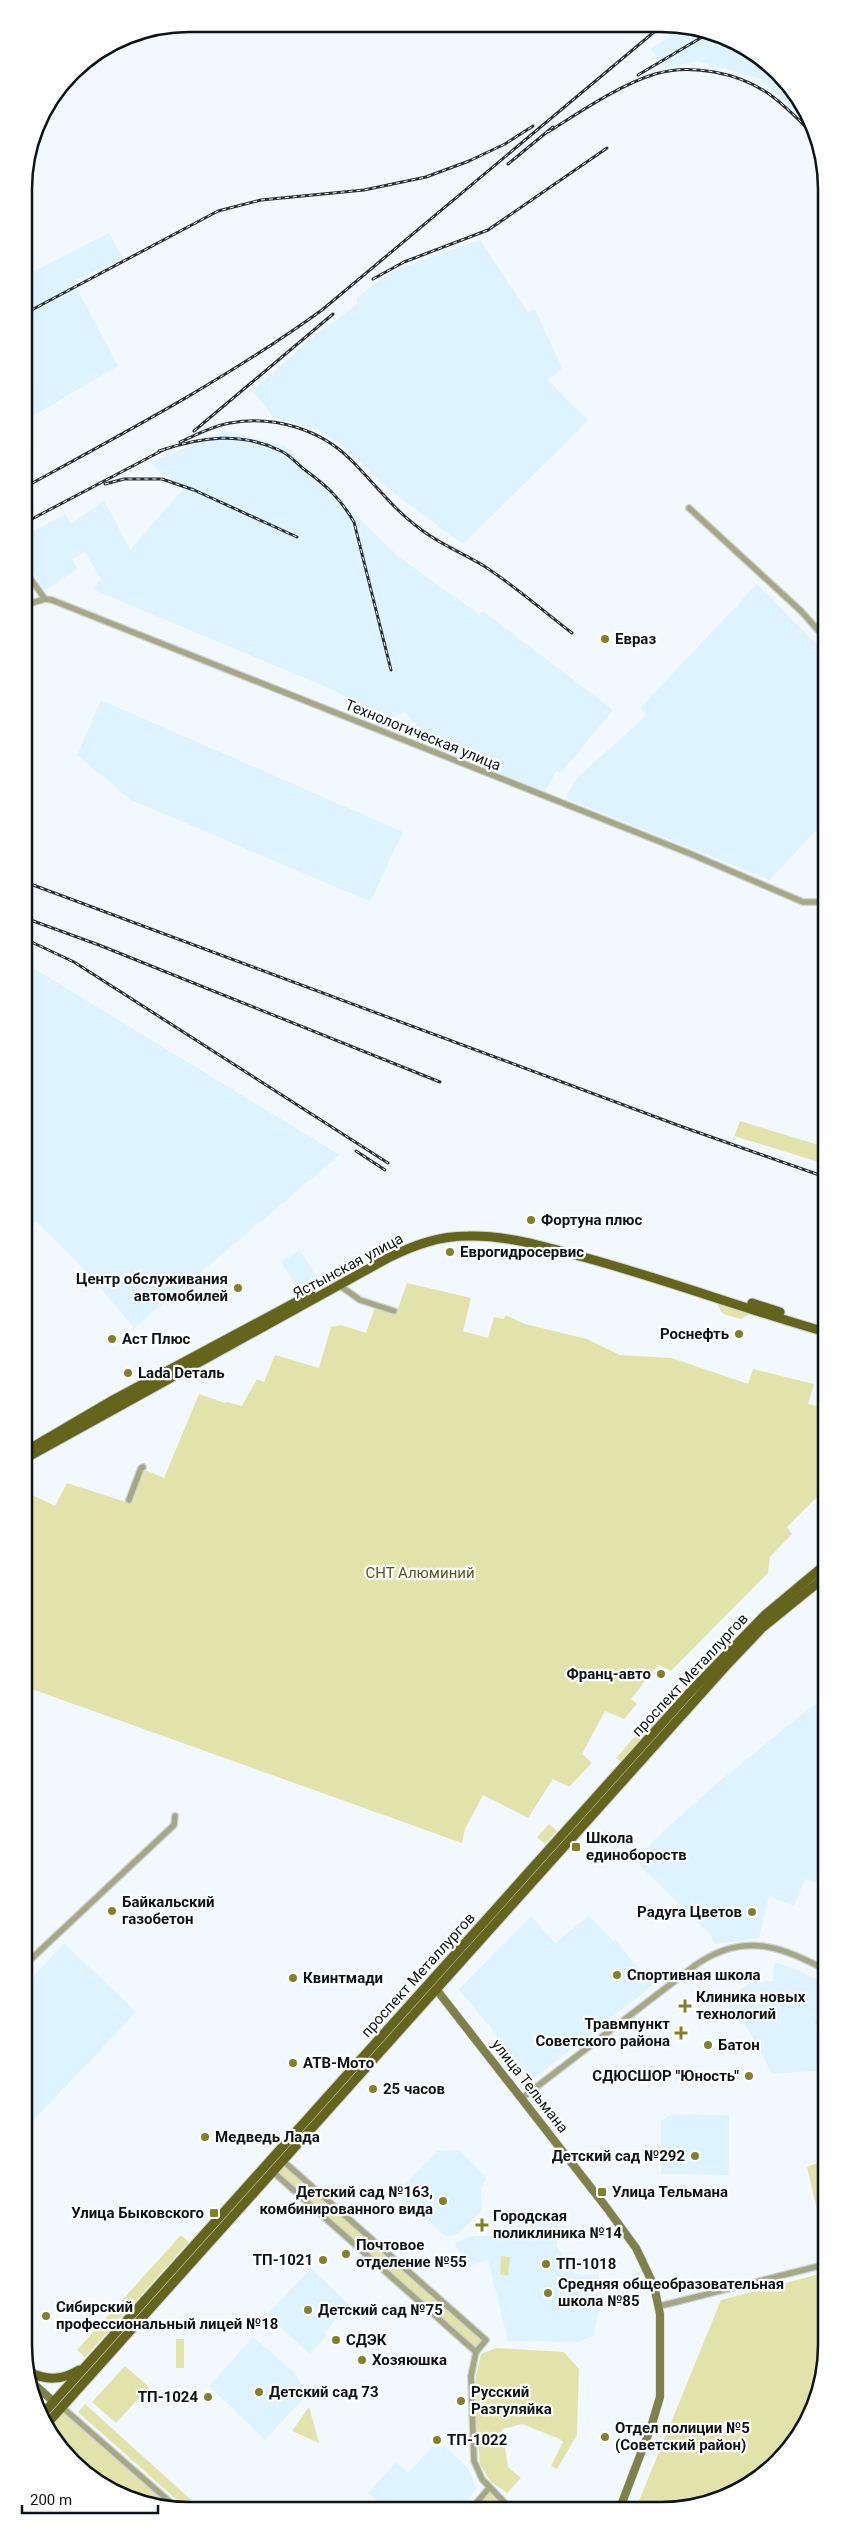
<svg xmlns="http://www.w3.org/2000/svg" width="851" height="2535" font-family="Roboto,sans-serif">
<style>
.built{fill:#ddf3ff}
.green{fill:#e2e3ab}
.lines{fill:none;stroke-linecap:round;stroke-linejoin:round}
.street-casing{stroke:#cdd4d9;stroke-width:8}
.secondary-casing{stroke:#cdd4d9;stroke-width:9}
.primary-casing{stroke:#cdd4d9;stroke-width:11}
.street{stroke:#a6a784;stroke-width:5.5}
.secondary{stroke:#80804b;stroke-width:8}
.primary{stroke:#65641d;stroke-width:9}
.rail-casing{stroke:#2a3134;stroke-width:3}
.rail{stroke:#fff;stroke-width:1;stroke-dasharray:4;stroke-linecap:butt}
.poi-dot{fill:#82812a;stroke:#fff;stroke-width:2}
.labels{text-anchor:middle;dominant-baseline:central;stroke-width:4.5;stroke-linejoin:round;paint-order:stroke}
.poi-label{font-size:15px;font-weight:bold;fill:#0d1417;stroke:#fff;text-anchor:start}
.street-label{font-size:15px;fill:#0d1417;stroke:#fff}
.park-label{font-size:15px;fill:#565617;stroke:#fff}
.rim{fill:none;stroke:#0d1417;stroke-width:2.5}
</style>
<rect width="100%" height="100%" fill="#f2f9fe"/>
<g class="built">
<path d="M683 27H694L744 46 778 72 805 107 814 130 761 79 698 61 666 68 651 49Z"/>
<path d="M109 233 123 258 73 281 118 366 24 421V276Z"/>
<path d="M480 240 528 312 535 309 562 368 548 380 588 421 463 544 401 499 346 449 317 429 273 417 253 391 309 340 357 304V298L392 271Z"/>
<path d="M224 431 285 446 399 557 479 614 483 611 613 710 561 773 557 771 544 791 440 749 443 740 422 731 405 712 385 720 333 690 92 589 101 579 85 552 72 559 77 569 44 591 25 558V536L65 514 71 524 104 500 130 550 183 489 150 463Z"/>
<path d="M757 584 825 653V821L770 880 565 798 578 777 646 716 640 708Z"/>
<path d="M101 700 403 832 372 898 369 901 131 800 77 755Z"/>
<path d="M25 963 340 1155 134 1328 85 1270 36 1222 26 1232Z"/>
<path d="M300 1250 316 1276 297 1288 281 1262Z"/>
<path d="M826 1695V1886L805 1879 794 1906 769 1896 759 1938 715 1944 711 1936 639 1865 644 1857 643 1856 650 1844 661 1833 716 1784Z"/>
<path d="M589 1915 613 1941 616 1940 652 1986 532 2080 459 1989 531 1916 555 1943Z"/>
<path d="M64 1943 136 2012 27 2127 26 1985Z"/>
<path d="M775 1962 801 1971 826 1985 827 2070 772 2074 748 2029 723 2002 751 1982 772 1981Z"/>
<path d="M672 2114 729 2115V2175L661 2174V2121Z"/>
<path d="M459 2150 487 2178 481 2188 482 2210 458 2234 447 2237 396 2193 438 2151Z"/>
<path d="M535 2217 557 2218V2246L574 2274 599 2275V2311L593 2336 578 2342 508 2341 488 2260 466 2267 455 2243 470 2236 534 2235Z"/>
<path d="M311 2268 349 2305 326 2331V2336L310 2354 267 2315Z"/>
<path d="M253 2337 294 2372 302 2385 303 2399 265 2440 209 2386Z"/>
<path d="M432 2447H445L467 2467 477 2489 459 2508H384L368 2493 396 2462 408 2473Z"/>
</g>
<g class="green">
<path d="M740 1121 825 1147V1164L734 1136Z"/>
<path d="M407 1283 471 1298 463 1331 488 1338 494 1317 504 1319 505 1315 525 1324 587 1339 620 1355 672 1358 748 1384 753 1369 814 1384 808 1404 826 1408V1492L820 1494 787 1527 792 1534 770 1557 768 1573 671 1671 658 1665 631 1699 637 1704 624 1719 605 1711 582 1754 592 1763 569 1787 553 1779 528 1818 483 1795 465 1829 462 1843 26 1687V1492L55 1506 67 1483 126 1502 138 1467 164 1478 199 1394 225 1403 227 1402 242 1406 257 1379 264 1382 275 1355 319 1368 331 1327 341 1325 366 1333 375 1307 396 1314Z"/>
<path d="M716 1302 752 1313 741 1319 723 1314Z"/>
<path d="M743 1616 749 1622 738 1632 732 1627Z"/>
<path d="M726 1637 730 1641 689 1685 684 1681Z"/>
<path d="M655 1714 660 1718 621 1762 616 1758Z"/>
<path d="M549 1824 557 1831 545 1844 537 1837Z"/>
<path d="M826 2010V2032L815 2023Z"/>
<path d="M827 2159V2208L817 2210 807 2167Z"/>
<path d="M282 2160 486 2340 476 2352 272 2171Z"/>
<path d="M181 2235 189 2242 85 2357 77 2350Z"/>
<path d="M501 2256 510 2257 508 2276 500 2274Z"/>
<path d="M827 2272C827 2353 833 2416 764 2473 746 2487 717 2504 693 2508 676 2511 655 2508 636 2508L721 2300Z"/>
<rect x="176" y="2339" width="8" height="29"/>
<path d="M496 2348 564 2352 579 2369 577 2435 557 2469 551 2466 563 2442 560 2439 522 2424 503 2429 497 2441 505 2447 508 2467 521 2478 507 2493 490 2481 480 2464 475 2411 476 2376 481 2354Z"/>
<path d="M125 2366 149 2387 116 2423 92 2402Z"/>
<path d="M85 2404 200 2508H186L78 2412Z"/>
<path d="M62 2407 177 2508C141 2508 97 2488 72 2462 62 2452 54 2439 46 2428Z"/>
<path d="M309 2407 319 2443 292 2431Z"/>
<path d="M489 2488 505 2503 500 2508H472Z"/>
</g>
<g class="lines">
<g class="street-casing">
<g id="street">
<path d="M689 508 801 611 825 638"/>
<path d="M25 571 45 599 52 600 691 854 803 902H825"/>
<path d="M25 605 45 599"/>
<path d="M339 1285 360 1300 394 1311"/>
<path d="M129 1500 141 1468 143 1467"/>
<path d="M26 1969 30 1960 174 1825 175 1816"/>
<path d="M522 2098 697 1964C744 1932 780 1946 826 1970"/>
<path d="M282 2160 486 2340 476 2352 471 2376 474 2461 482 2479 505 2503 500 2508"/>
<path d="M272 2171 476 2352"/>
<path d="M660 2306 827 2264"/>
<path d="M62 2407 177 2508"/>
<path d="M472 2508 489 2488"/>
</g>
</g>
<g class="secondary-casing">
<g id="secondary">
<path d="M436 1989 606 2207 636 2248 654 2286 660 2314V2397L651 2427 620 2508"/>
<path d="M27 2378 54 2402"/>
</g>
</g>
<g class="primary-casing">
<g id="primary">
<path d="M752 1303 780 1312"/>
<path d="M26 1451 113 1400 311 1294"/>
<path d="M26 1458 388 1258C414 1245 439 1236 468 1236 507 1235 546 1247 583 1257 665 1279 744 1309 826 1332"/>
<path d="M27 2372C46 2380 61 2381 79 2370"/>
<path d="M41 2416 691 1691 765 1615 826 1564"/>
<path d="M45 2426 726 1666 762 1628 826 1576"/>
</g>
</g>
<use href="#street" class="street"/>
<use href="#secondary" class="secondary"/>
<use href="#primary" class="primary"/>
<g class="rail-casing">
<g id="rail">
<path d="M638 75 709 33"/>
<path d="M548 132C580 112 619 85 655 74 691 63 739 73 769 94 786 106 802 123 817 138"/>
<path d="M508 164 553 127"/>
<path d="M373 279 404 262 488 230 607 148"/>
<path d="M24 314 218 211 261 200 364 190 426 177 469 161 505 144 533 126"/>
<path d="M194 431 333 314"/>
<path d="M180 442C196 435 212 426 230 423 273 415 321 429 352 461 374 483 393 509 419 528 439 544 463 553 484 566 515 586 543 611 572 633"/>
<path d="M159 451C200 437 240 431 281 451 290 455 297 464 305 470 327 486 340 498 354 522L391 670"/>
<path d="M105 484 124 479H162L194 490 297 537"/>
<path d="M25 487C126 432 228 378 322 310L660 27"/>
<path d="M28 521 165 449"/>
<path d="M25 882 680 1126 825 1177"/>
<path d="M25 918 99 945 440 1082"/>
<path d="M25 939 74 962 388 1163"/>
<path d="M356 1151 385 1170"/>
</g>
</g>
<use href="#rail" class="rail"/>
</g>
<g class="poi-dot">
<circle cx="605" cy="639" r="5"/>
<circle cx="531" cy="1220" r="5"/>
<circle cx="450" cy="1252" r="5"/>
<circle cx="238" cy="1288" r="5"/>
<circle cx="739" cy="1334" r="5"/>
<circle cx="112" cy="1339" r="5"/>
<circle cx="128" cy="1373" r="5"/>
<circle cx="661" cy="1674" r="5"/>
<rect x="571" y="1842" width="10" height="10" rx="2.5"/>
<circle cx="112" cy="1911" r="5"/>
<circle cx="752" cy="1912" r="5"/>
<circle cx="617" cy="1975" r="5"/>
<circle cx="293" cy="1978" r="5"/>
<path d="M682.5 1998.5h5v5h5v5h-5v5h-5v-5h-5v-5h5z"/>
<path d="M678.5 2025.5h5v5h5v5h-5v5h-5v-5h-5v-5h5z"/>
<circle cx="708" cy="2045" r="5"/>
<circle cx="293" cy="2063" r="5"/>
<circle cx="749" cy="2076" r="5"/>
<circle cx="373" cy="2089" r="5"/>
<circle cx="205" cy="2137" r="5"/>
<circle cx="695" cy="2156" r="5"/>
<rect x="597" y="2187" width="10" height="10" rx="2.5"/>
<circle cx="443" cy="2201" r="5"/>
<rect x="209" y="2208" width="10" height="10" rx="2.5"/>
<path d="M479.5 2217.5h5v5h5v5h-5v5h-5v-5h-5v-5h5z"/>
<circle cx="346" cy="2254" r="5"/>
<circle cx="323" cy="2260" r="5"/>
<circle cx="546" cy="2264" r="5"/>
<circle cx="548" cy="2293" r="5"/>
<circle cx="308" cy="2310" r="5"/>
<circle cx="46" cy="2316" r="5"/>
<circle cx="336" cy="2340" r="5"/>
<circle cx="362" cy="2360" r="5"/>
<circle cx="259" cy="2392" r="5"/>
<circle cx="208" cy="2397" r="5"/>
<circle cx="461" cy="2401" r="5"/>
<circle cx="605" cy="2437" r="5"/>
<circle cx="437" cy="2440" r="5"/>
</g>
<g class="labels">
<g class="poi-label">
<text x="615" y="639">Евраз</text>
<text x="541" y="1220">Фортуна плюс</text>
<text x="460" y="1252">Еврогидросервис</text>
<text x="228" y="1279" text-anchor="end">Центр обслуживания<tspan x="228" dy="17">автомобилей</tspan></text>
<text x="729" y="1334" text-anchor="end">Роснефть</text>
<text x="122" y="1339">Аст Плюс</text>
<text x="138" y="1373">Lada Dеталь</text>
<text x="651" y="1674" text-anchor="end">Франц-авто</text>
<text x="586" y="1838">Школа<tspan x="586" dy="17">единобороств</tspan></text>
<text x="122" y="1902">Байкальский<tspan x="122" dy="17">газобетон</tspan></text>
<text x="742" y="1912" text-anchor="end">Радуга Цветов</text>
<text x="627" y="1975">Спортивная школа</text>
<text x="303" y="1978">Квинтмади</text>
<text x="696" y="1997">Клиника новых<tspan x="696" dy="17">технологий</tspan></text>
<text x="670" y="2024" text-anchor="end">Травмпункт<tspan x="670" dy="17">Советского района</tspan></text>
<text x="718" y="2045">Батон</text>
<text x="303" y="2063">АТВ-Мото</text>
<text x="739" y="2076" text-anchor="end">СДЮСШОР "Юность"</text>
<text x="383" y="2089">25 часов</text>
<text x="215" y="2137">Медведь Лада</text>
<text x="685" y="2156" text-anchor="end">Детский сад №292</text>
<text x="433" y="2192" text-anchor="end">Детский сад №163,<tspan x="433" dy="17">комбинированного вида</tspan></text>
<text x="612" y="2192">Улица Тельмана</text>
<text x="204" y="2213" text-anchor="end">Улица Быковского</text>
<text x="493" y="2216">Городская<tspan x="493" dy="17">поликлиника №14</tspan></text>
<text x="356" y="2245">Почтовое<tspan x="356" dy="17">отделение №55</tspan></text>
<text x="313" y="2260" text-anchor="end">ТП-1021</text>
<text x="556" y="2264">ТП-1018</text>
<text x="558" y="2284">Средняя общеобразовательная<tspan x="558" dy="17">школа №85</tspan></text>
<text x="56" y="2307">Сибирский<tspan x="56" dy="17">профессиональный лицей №18</tspan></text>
<text x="318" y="2310">Детский сад №75</text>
<text x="346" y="2340">СДЭК</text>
<text x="372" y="2360">Хозяюшка</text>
<text x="269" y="2392">Детский сад 73</text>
<text x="471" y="2392">Русский<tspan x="471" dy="17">Разгуляйка</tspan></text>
<text x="198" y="2397" text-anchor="end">ТП-1024</text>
<text x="615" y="2428">Отдел полиции №5<tspan x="615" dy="17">(Советский район)</tspan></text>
<text x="447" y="2440">ТП-1022</text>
</g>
<g class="street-label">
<text transform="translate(423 735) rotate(22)">Технологическая улица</text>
<text transform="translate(348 1266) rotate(-28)">Ястынская улица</text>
<text transform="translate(690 1675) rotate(-47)">проспект Металлургов</text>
<text transform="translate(418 1975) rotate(-48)">проспект Металлургов</text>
<text transform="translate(530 2086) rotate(52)">улица Тельмана</text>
</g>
<g class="park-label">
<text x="420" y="1573">СНТ Алюминий</text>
</g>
</g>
<path d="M0 0H851V2535H0ZM189 32H661A157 157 0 0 1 818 189V2345A157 157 0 0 1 661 2502H189A157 157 0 0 1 32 2345V189A157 157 0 0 1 189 32Z" fill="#fff" fill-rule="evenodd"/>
<path class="rim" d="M189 32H661A157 157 0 0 1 818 189V2345A157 157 0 0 1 661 2502H189A157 157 0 0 1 32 2345V189A157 157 0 0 1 189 32Z"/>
<path d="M22 2505v8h136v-8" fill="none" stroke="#0d1417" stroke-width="2.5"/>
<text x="30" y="2505" font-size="15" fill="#0d1417" stroke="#ffffff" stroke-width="4" paint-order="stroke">200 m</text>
</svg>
